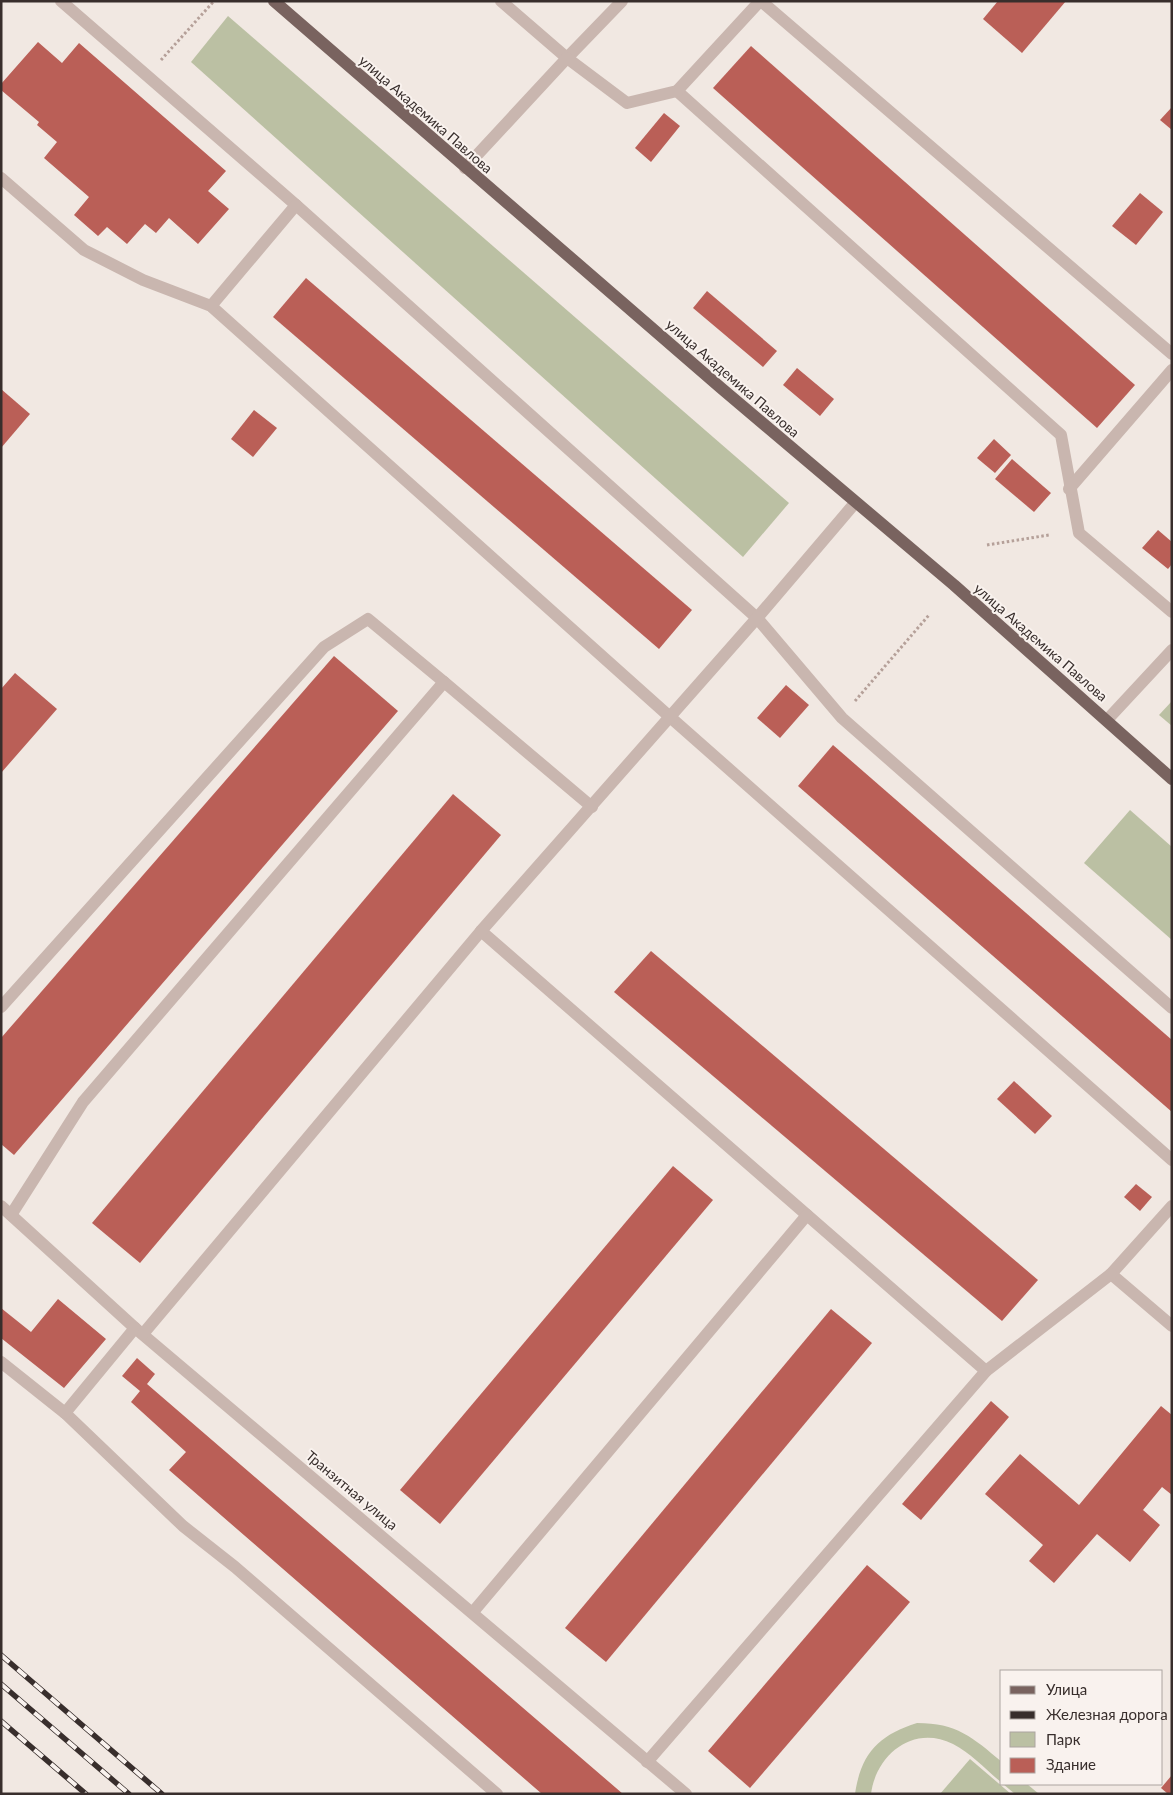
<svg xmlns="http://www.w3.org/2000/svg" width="1173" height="1795" font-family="Lato,sans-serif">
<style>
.green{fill:#bbc0a3}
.building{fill:#ba5f57}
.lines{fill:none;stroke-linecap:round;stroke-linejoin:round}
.path{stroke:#b5a099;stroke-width:3;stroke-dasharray:2.5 2.5;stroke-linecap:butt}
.minor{stroke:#c9b6af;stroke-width:12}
.major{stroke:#79635f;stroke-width:12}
.rail-casing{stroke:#382e2c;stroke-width:5.5}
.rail{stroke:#f9f2ee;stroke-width:4;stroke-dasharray:11;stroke-linecap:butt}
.labels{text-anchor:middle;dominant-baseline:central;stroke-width:4;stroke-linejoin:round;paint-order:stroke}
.street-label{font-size:14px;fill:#382e2c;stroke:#f9f2ee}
</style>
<rect width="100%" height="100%" fill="#f1e8e2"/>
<g class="green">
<path d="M228 16 789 503 743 557 191 62Z"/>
<path d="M1172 701V726L1159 715Z"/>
<path d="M1130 810 1172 847V940L1084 863Z"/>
<path d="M917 1723C957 1723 972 1737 1002 1762V1783C986 1770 971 1753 953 1744 913 1724 876 1755 871 1794H855C861 1753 879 1735 917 1723Z"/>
<path d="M970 1759 1011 1794H940Z"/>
<path d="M1003 1784H1027L1039 1794H1015Z"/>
</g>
<g class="building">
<path d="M998 1H1066L1022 53 983 19Z"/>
<path d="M38 42 62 63 79 43 226 171 208 191 229 209 198 244 169 218 156 233 145 224 127 244 107 227 98 236 74 215 89 197 44 158 57 142 37 125 39 122 1 90V84Z"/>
<path d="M751 46 1135 385 1097 428 713 88Z"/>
<path d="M1172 107V130L1160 120Z"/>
<path d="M664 113 680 126 651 162 635 148Z"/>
<path d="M1140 193 1163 212 1136 245 1112 226Z"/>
<path d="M306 278 692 610 659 649 273 317Z"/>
<path d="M707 291 777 351 763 367 693 308Z"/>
<path d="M797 368 834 399 820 416 783 385Z"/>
<path d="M1 389 30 414 1 448Z"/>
<path d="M254 410 277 428 253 457 231 439Z"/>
<path d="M994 439 1011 455 995 473 977 458Z"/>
<path d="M1012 459 1051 493 1034 512 995 479Z"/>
<path d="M1158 530 1172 542V564L1168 569 1142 548Z"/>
<path d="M334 656 398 711 14 1155 1 1144V1038Z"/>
<path d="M15 673 57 709 1 773V689Z"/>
<path d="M786 685 809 705 780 738 757 718Z"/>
<path d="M833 745 1172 1040V1112L798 786Z"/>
<path d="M453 794 501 835 140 1263 92 1223Z"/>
<path d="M651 951 1038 1280 1002 1321 614 992Z"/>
<path d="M1014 1081 1052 1116 1035 1134 997 1099Z"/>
<path d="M673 1166 713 1200 440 1524 400 1490Z"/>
<path d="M1136 1184 1152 1197 1140 1211 1124 1197Z"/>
<path d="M58 1299 106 1339 64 1388 1 1338V1308L31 1332Z"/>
<path d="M831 1309 872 1343 606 1662 565 1628Z"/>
<path d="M137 1358 155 1374 147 1384 623 1794H542L169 1470 186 1452 131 1402 140 1391 122 1376Z"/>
<path d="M991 1401 1009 1417 921 1520 902 1504Z"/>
<path d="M1161 1406 1172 1415V1495L1162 1487 1143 1510 1160 1525 1130 1562 1097 1534 1054 1583 1029 1561 1043 1545 985 1494 1020 1454 1079 1505Z"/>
<path d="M867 1565 910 1602 750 1788 708 1751Z"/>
<path d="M1172 1775V1794H1168L1161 1788Z"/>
</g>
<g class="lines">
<g class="path">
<path d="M161 60 214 1"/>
<path d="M987 545 1049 535"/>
<path d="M855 701 929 615"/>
</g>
<g class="minor">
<path d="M61 1 296 205 757 618 842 718 1172 1008"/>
<path d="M501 1 567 58 622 1"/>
<path d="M761 1 1172 354"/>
<path d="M677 91 1061 435 1079 533 1172 612"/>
<path d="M465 168 567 58 627 103 677 91 760 1"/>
<path d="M1 178 84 250 143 280 211 306 670 717 1172 1160"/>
<path d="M211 306 296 205"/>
<path d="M1069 489 1172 370"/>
<path d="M1107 720 1172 650"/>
<path d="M481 931 986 1371"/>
<path d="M1 1007 324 647 368 619 444 682"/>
<path d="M1 1206 135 1328 686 1794"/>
<path d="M1172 1206 1111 1274 1172 1326"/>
<path d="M11 1215 83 1102 444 682 592 807"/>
<path d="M135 1328 65 1413 183 1526 235 1567 497 1794"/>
<path d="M143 1334 481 931 757 618 855 503"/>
<path d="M1 1362 65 1413"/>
<path d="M473 1612 807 1215"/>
<path d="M647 1762 986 1371 1111 1274"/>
</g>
<path class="major" d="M274 1 721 388 954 585 1172 779"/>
<g class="rail-casing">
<g id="rail">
<path d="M1 1655 162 1794"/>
<path d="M1 1684 129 1794"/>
<path d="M1 1721 86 1794"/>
</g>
</g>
<use href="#rail" class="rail"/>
</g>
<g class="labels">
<g class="street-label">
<text transform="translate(426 114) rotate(41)">улица Академика Павлова</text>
<text transform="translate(733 378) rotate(41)">улица Академика Павлова</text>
<text transform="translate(1041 642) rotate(41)">улица Академика Павлова</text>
<text transform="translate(352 1490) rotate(40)">Транзитная улица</text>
</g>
</g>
<rect width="1173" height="1795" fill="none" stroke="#382e2c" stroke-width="5"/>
<rect x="1000" y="1670" width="162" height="115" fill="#f9f2ee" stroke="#aca4a0"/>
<rect x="1010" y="1686" width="25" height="8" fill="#79635f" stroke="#aca4a0"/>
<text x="1046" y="1695" font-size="15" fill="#382e2c">Улица</text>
<rect x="1010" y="1711" width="25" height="8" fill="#382e2c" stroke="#aca4a0"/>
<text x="1046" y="1720" font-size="15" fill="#382e2c">Железная дорога</text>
<rect x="1010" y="1732" width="25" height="15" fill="#bbc0a3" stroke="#aca4a0"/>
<text x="1046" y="1745" font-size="15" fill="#382e2c">Парк</text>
<rect x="1010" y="1758" width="25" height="15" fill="#ba5f57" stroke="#aca4a0"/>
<text x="1046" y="1770" font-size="15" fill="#382e2c">Здание</text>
</svg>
